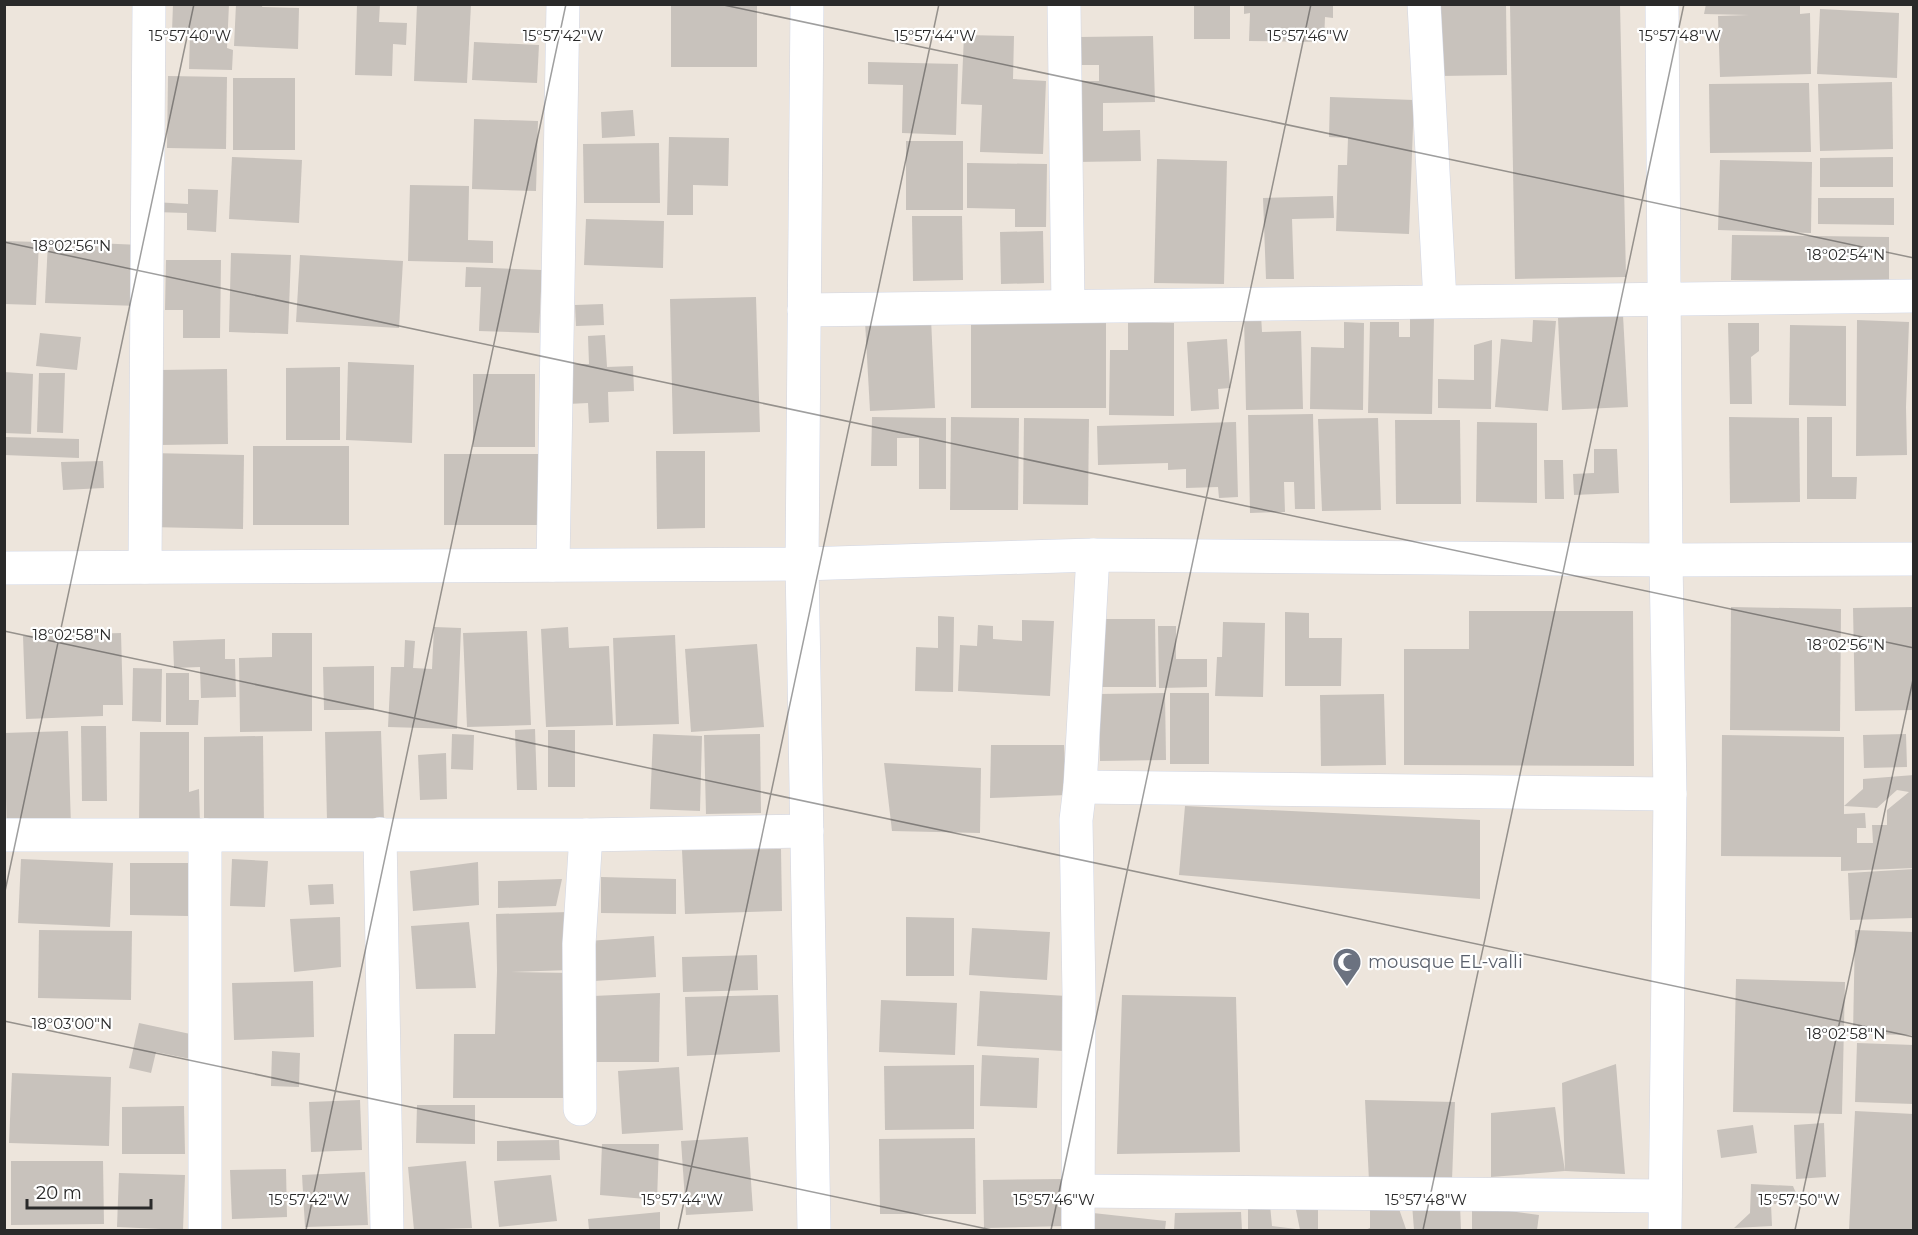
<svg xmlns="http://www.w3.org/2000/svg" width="1918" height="1235" font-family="Montserrat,sans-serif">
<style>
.building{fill:#c8c2bc}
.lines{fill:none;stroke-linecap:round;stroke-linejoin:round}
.minor-casing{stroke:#d1d6e4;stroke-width:34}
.minor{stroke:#fff;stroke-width:33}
.ticks{fill:none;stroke:#2a2a2a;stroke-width:1.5;stroke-opacity:0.45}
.labels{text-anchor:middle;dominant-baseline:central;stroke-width:4.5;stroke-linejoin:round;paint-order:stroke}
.worship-label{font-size:18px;fill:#5b616d;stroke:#fff;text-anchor:start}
.ticks-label{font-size:15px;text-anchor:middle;fill:#2a2a2a;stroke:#fff;stroke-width:4.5;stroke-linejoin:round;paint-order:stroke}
</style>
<rect width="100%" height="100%" fill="#ede5dc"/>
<g class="building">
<path d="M173 4H229L227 48 233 50 232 70 189 69 190 33 172 32Z"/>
<path d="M236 4H263L262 7 299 8 298 49 234 46Z"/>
<path d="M357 4H380L379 22 407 23 406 45 393 44 392 76 355 75Z"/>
<path d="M417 4H471L467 83 414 81Z"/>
<rect x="1194" y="4" width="36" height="35"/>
<path d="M1244 4H1333V18L1325 17 1324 42 1249 41 1250 13 1244 14Z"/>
<path d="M1439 4H1506L1507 75 1440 76Z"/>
<path d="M1510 4H1620L1626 277 1515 279Z"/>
<path d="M1706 4H1800V14L1810 13 1811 74 1720 77 1718 16 1749 15 1704 14Z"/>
<rect x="671" y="5" width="86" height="62"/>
<path d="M1820 9 1899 13 1897 78 1817 74Z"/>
<path d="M964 35 1014 36 1013 79 1046 81 1043 154 980 152 982 105 961 104Z"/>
<path d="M1153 36 1155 102 1103 103V131L1140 130 1141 161 1075 162 1073 81H1099V65H1080L1079 37Z"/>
<path d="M474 42 539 45 537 83 472 80Z"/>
<path d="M868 62 958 64 956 135 902 133 903 85 868 84Z"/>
<path d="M168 76 227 77 226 149 167 148Z"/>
<rect x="233" y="78" width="62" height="72"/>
<path d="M1892 82 1893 149 1820 151 1818 84Z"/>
<path d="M1809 83 1811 152 1710 153 1709 84Z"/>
<path d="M1330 97 1414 100 1409 234 1336 231 1338 165H1347L1348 138 1329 137Z"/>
<path d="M633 110 635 136 602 138 601 112Z"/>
<path d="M474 119 538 121 536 191 472 189Z"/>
<path d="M669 137 729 138 728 186 693 185V215H667Z"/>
<rect x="906" y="141" width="57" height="69"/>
<path d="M659 143 660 203H584L583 144Z"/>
<path d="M232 157 302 160 299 223 229 219Z"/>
<path d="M1893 157V187H1820V158Z"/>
<path d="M1157 159 1227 161 1224 284 1154 283Z"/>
<path d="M1720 160 1812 162 1811 233 1718 230Z"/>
<path d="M967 163 1047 164 1046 227H1015V209L967 208Z"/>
<path d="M410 185 469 186 468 240 493 241V263L408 261Z"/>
<path d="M188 189 218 190 216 232 187 230V213L155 212 154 202 188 204Z"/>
<path d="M1333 196 1334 218 1292 219 1294 279H1266L1263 198Z"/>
<path d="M1818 198H1894V225L1818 224Z"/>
<path d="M912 216H962L963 280 913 281Z"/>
<path d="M586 219 664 221 663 268 584 265Z"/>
<path d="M1043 231 1044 283 1001 284 1000 232Z"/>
<path d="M1732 235 1889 237V282L1731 280Z"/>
<path d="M4 241 39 242 36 305 4 304Z"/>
<path d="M48 241 141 245 139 306 45 303Z"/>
<path d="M231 253 291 255 288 334 229 332Z"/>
<path d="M300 255 403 261 399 328 296 322Z"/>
<path d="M166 260H221L220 338H183V310H165Z"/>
<path d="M466 267 542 270 539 333 479 331 481 287H465Z"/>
<path d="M756 297 760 432 673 434 670 299Z"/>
<path d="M603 304 604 325 576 326 575 305Z"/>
<path d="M1261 315 1262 332 1301 331 1303 409 1246 410 1244 316Z"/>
<path d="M1623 315 1628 407 1562 410 1558 318Z"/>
<path d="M1410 317H1434L1432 414 1368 413 1370 322H1399V337H1410Z"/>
<path d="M931 318 935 408 870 411 865 321Z"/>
<path d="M1533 320 1556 321 1548 411 1495 407 1501 339 1532 342Z"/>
<path d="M1857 320 1909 322 1906 407 1907 455 1856 456Z"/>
<rect x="971" y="321" width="135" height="87"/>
<path d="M1128 322 1174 323V416L1109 415 1110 350H1128Z"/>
<path d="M1344 322 1364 323 1363 410 1310 409 1311 347 1344 348Z"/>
<path d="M1728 323H1759V351L1751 357 1752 404H1730Z"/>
<path d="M1790 325 1846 326V406L1789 405Z"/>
<path d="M40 333 81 337 77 370 36 366Z"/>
<path d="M605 335 607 367 633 366 634 391 608 392 609 422 589 423 588 403 568 404 566 364H589L588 336Z"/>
<path d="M1227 339 1230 388 1218 389 1219 409 1191 411 1187 342Z"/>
<path d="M1492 340 1491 409 1438 408V379L1474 380V345Z"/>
<path d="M348 362 414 365 412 443 346 440Z"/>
<path d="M340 367V440H286V368Z"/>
<path d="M227 369 228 444 160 445 159 370Z"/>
<path d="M4 372 33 374 31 434 4 433Z"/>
<path d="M39 373H65L63 433 37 432Z"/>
<rect x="473" y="374" width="62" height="73"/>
<path d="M1313 414 1315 509H1295L1294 482H1284L1285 512 1250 513 1248 415Z"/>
<path d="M872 417 946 418V489H919V438H897V466H871Z"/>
<path d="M951 417 1019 418 1018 510H950Z"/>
<path d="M1729 417 1799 418 1800 502 1730 503Z"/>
<path d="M1807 417H1832V477H1857L1856 499H1807Z"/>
<path d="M1024 418 1089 419 1088 505 1023 504Z"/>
<path d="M1378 418 1381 510 1322 511 1318 419Z"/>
<path d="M1395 420H1460L1461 504H1396Z"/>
<path d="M1236 422 1238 497 1219 498 1218 487 1186 488V469L1168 470V463L1098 465 1097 426Z"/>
<path d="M1477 422 1537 423V503L1476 502Z"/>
<path d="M4 437 79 439V458L4 455Z"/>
<rect x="253" y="446" width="96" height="79"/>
<path d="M1594 449H1617L1619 493 1574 495 1573 474 1594 473Z"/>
<path d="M656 451H705V528L657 529Z"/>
<path d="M150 453 244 455 243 529 149 527Z"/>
<rect x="444" y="454" width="98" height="71"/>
<path d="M1544 460H1563L1564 499H1545Z"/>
<path d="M103 461 104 488 63 490 61 462Z"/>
<path d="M1731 607 1841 609 1840 731 1730 730Z"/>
<path d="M1914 607V710L1855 711 1853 608Z"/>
<path d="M1469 611H1633L1634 766 1404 765V649H1469Z"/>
<path d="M1285 612 1309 613V638H1342L1341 686H1285Z"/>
<path d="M938 616 954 617 953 692 915 691 916 647 938 648Z"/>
<path d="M1100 619H1155L1156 687H1101Z"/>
<path d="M1022 620 1054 621 1050 696 958 691 960 645 977 646 978 625 993 626V639L1022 641Z"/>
<path d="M1223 622 1265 623 1263 697 1215 696 1217 657H1222Z"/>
<path d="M1158 626H1176V659H1207V687L1159 688Z"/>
<path d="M434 627 461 628 457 729 388 727 391 667H404L405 640 415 641 413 668 432 669Z"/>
<path d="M568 627 569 648 609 646 613 725 546 727 541 629Z"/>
<path d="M527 631 531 725 467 727 463 633Z"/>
<path d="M121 633 123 705H103V716L26 719 23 636Z"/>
<path d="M272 633H312V731L240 732 239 658 272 657Z"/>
<path d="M675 635 679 724 616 726 613 638Z"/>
<path d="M225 639V659H235L236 697 201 698 200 667 174 668 173 641Z"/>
<path d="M757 644 764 727 691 732 685 649Z"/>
<path d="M374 666V710H324L323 667Z"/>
<path d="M133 668 162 669 161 722 132 721Z"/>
<path d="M166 673H189V700H199L198 725H166Z"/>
<path d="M1165 693 1166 760 1100 761 1099 694Z"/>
<rect x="1170" y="693" width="39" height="71"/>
<path d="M1384 694 1386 765 1321 766 1320 695Z"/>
<path d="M81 726H106L107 801H82Z"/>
<path d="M535 729 537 790H517L515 730Z"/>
<rect x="548" y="730" width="27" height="57"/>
<path d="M68 731 71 827 7 830 4 733Z"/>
<path d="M381 731 384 820 327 821 325 732Z"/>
<path d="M140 732H189V792L199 789 200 825H139Z"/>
<path d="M452 734 474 735 473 770 451 769Z"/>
<path d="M653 734 702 736 700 811 650 809Z"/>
<path d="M760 734 761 813 706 814 704 735Z"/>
<path d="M1906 734 1907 767 1864 768 1863 735Z"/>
<path d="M1722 735 1844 737V814L1865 813 1866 828H1857V843H1873L1872 825H1887V810L1909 792 1897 790 1877 808 1844 806 1863 789V779L1914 775V868L1841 871V857L1721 856Z"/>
<path d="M263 736 264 825H204V737Z"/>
<path d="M991 745H1064L1067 795 990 798Z"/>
<path d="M446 753 447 799 420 800 418 755Z"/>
<path d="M884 763 981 768 980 833 892 831Z"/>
<path d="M1185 806 1480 820V899L1179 875Z"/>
<path d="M781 849 782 911 685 914 682 850Z"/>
<path d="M21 859 113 863 110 927 18 923Z"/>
<path d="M232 859 268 861 265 907 230 906Z"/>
<path d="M478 862 479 905 413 911 410 871Z"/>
<path d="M130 863H188V916L130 915Z"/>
<path d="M1914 869V918L1850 920 1848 873Z"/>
<path d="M601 877 676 879V914L601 913Z"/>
<path d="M562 879 556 906 498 908V881Z"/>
<path d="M333 884 334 904 310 905 308 885Z"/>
<path d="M569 912 570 970 511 972 573 973V1098H453L454 1034H495L497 971 496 914Z"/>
<path d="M340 917 341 967 294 972 290 919Z"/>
<path d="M906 917 954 918V976H906Z"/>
<path d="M469 922 476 988 416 989 411 926Z"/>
<path d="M972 928 1050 932 1047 980 969 975Z"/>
<path d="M39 930 132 931 131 1000 38 998Z"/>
<path d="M1855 930 1914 932V1035L1853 1034Z"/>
<path d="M654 936 656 977 594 981 589 941Z"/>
<path d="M757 955 758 990 683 992 682 957Z"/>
<path d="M1736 979 1845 982 1842 1114 1733 1112Z"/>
<path d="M313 981 314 1037 234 1040 232 983Z"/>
<path d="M980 991 1067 996 1063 1051 977 1046Z"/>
<path d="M660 993 659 1062H593V996Z"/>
<path d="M778 995 780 1052 687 1056 685 997Z"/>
<path d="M1122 995 1236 997 1240 1152 1117 1154Z"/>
<path d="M881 1000 957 1003 955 1055 879 1052Z"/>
<path d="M139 1023 195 1035 190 1059 156 1052 151 1073 129 1068Z"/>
<path d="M1857 1043 1914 1045V1104L1855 1102Z"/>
<path d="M272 1051 300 1053 299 1087 271 1086Z"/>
<path d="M982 1055 1039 1058 1037 1108 980 1106Z"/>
<path d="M1616 1064 1625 1174 1565 1171 1491 1177V1113L1555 1107 1565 1171 1562 1083Z"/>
<path d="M974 1065V1129L885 1130 884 1066Z"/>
<path d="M679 1067 683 1130 622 1134 618 1071Z"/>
<path d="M12 1073 111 1077 109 1146 9 1143Z"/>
<path d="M360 1100 362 1150 311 1152 309 1102Z"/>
<path d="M1365 1100 1455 1102 1452 1180 1369 1181Z"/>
<path d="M417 1105H475V1144L416 1143Z"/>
<path d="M184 1106 185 1154H122V1107Z"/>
<path d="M1855 1111 1914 1114V1230H1849Z"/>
<path d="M1824 1123 1826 1177 1796 1179 1794 1125Z"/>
<path d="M1753 1125 1757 1153 1721 1158 1717 1130Z"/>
<path d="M748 1137 753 1211 686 1215 681 1141Z"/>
<path d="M975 1138 976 1214H880L879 1139Z"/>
<path d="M559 1140 560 1160 497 1161V1141Z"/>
<path d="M602 1144H659L657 1200 600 1195Z"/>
<path d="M11 1161H103L104 1224 11 1225Z"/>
<path d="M466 1161 472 1228 414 1230 408 1167Z"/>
<path d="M286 1169 287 1217 232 1219 230 1170Z"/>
<path d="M365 1172 368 1225 305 1227 302 1175Z"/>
<path d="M119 1173 185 1175 183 1230 117 1227Z"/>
<path d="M551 1175 557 1221 499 1227 494 1181Z"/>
<path d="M1066 1179 1067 1226 984 1228 983 1180Z"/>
<path d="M1751 1184 1793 1186 1800 1203 1771 1204 1772 1226 1734 1228 1750 1213Z"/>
<path d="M1412 1204 1460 1205 1461 1230H1414Z"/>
<path d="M1270 1205 1272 1226 1296 1229V1230H1248V1206Z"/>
<path d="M1295 1205 1318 1208V1230H1300Z"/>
<path d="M1398 1206 1406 1229 1404 1230H1365L1370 1228V1209Z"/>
<path d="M1472 1206 1539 1215 1537 1230H1472Z"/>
<path d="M660 1212V1230H589L588 1219Z"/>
<path d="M1241 1212 1242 1230H1174L1175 1213Z"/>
<path d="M1093 1213 1166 1221 1165 1230H1093Z"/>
</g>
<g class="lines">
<g class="minor-casing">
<g id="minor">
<path d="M807 4 802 564 814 1230"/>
<path d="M1064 4 1068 306"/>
<path d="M1424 4 1440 301"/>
<path d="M1662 4 1666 560 1670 794 1665 1230"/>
<path d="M804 310 1914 296"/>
<path d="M553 565 563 4"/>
<path d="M145 567 149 4"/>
<path d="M4 568 802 564 1093 555 1666 560 1914 559"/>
<path d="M1080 787 1670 794"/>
<path d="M380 834 387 1230"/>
<path d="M4 835H586L807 831"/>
<path d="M205 835V1230"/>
<path d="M580 1109 579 944 586 835"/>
<path d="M1078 1191 1665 1196"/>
<path d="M1078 1230 1079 995 1076 820 1080 787 1093 555"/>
</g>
</g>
<use href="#minor" class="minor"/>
</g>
<path class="ticks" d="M719 4 1914 258M4 242 1914 648M4 631 1914 1037M4 896 194 4M4 1021 992 1230M306 1230 566 4M678 1230 939 4M1051 1230 1311 4M1423 1230 1684 4M1795 1230 1914 675"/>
<defs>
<g id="mosque-pin" transform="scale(1.5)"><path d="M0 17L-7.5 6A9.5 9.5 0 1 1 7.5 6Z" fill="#6b7280" stroke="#fff"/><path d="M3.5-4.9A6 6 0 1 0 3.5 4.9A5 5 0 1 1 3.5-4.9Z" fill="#fff"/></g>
</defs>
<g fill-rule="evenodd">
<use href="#mosque-pin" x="1347" y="962"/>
</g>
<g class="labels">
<g class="worship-label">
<text x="1368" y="962">mousque EL-valli</text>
</g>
</g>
<g class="ticks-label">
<text x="190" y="41">15°57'40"W</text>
<text x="563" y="41">15°57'42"W</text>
<text x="935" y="41">15°57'44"W</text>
<text x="1308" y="41">15°57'46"W</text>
<text x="1680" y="41">15°57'48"W</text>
<text x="72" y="251">18°02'56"N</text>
<text x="1846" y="260">18°02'54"N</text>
<text x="72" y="640">18°02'58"N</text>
<text x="1846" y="650">18°02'56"N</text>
<text x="72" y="1029">18°03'00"N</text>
<text x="1846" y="1039">18°02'58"N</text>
<text x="309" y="1205">15°57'42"W</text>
<text x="682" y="1205">15°57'44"W</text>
<text x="1054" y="1205">15°57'46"W</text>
<text x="1426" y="1205">15°57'48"W</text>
<text x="1799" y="1205">15°57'50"W</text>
</g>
<rect width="1918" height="1235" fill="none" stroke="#2a2a2a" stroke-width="12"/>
<path d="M27 1199v9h124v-9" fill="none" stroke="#2a2a2a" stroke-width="3"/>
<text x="36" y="1199" font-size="18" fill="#2a2a2a" stroke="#ffffff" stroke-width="4.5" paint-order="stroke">20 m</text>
</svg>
